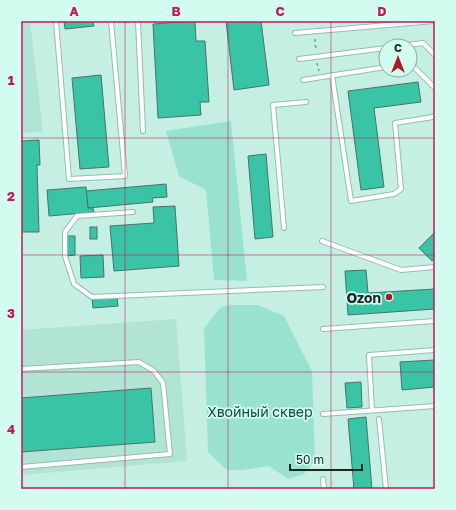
<svg xmlns="http://www.w3.org/2000/svg" width="456" height="510" font-family="'Golos Text',sans-serif">
<style>
.built{fill:#b1e4d4}
.green{fill:#99e3ce}
.building{fill:#39c4a6;stroke:#4b7267}
.lines{fill:none;stroke-linecap:round;stroke-linejoin:round}
.service-casing{stroke:#94bdb1;stroke-width:6}
.path{stroke:#7b9a91;stroke-width:1.5;stroke-dasharray:3 3;stroke-linecap:butt}
.service{stroke:#fff;stroke-width:4}
.grid{fill:none;stroke:#c2185b;stroke-width:1;stroke-opacity:0.55}
.poi-dot{fill:#ac1923;stroke:#d1fcef;stroke-width:1.5}
.labels{text-anchor:middle;dominant-baseline:central;stroke-width:3.5;stroke-linejoin:round;paint-order:stroke}
.poi-label{font-size:14px;font-weight:bold;fill:#172723;stroke:#d1fcef;text-anchor:end}
.park-label{font-size:14px;fill:#104a3d;stroke:#d1fcef}
.neatline{fill:none;stroke:#c2185b;stroke-width:1.5}
.grid-label{font-size:13px;text-anchor:middle;font-weight:bold;fill:#c2185b}
</style>
<rect width="100%" height="100%" fill="#c4efe2"/>
<g class="built">
<path d="M21 21H30L43 132 21 133Z"/>
<path d="M176 319 187 461 21 475V330Z"/>
</g>
<g class="green">
<path d="M231 121 247 281 214 280 206 190 179 176 166 131Z"/>
<path d="M231 305H258L284 316 312 371 315 460 304 474 288 479 269 466 242 470H227L208 452 204 328 221 307Z"/>
</g>
<g class="building">
<path d="M64 21H93L94 26 65 29Z"/>
<path d="M195 21 196 41H205L209 102H200L201 115 158 118 153 24Z"/>
<path d="M226 21H261L269 85 234 90Z"/>
<path d="M101 75 109 167 80 169 72 78Z"/>
<path d="M418 82 421 102 374 108 384 187 361 190 348 91Z"/>
<path d="M39 140 40 165H37L39 232H21V141Z"/>
<path d="M266 154 273 237 255 239 248 156Z"/>
<path d="M166 184 167 197 152 198 153 202 88 208 86 191Z"/>
<path d="M86 187 88 208H93L94 212 49 216 47 190Z"/>
<path d="M175 206 179 266 114 271 110 226 154 223 153 207Z"/>
<rect x="90" y="227" width="7" height="12"/>
<path d="M435 232V257L432 261 419 248Z"/>
<path d="M67 236H75V255L67 256Z"/>
<path d="M103 255 104 277 81 278 80 256Z"/>
<path d="M366 270 368 293 435 289V309L348 315 345 271Z"/>
<path d="M117 297 118 306 93 308 92 299Z"/>
<path d="M435 360V387L402 390 400 362Z"/>
<path d="M361 382 362 407 347 408 345 383Z"/>
<path d="M151 388 155 442 21 452V398Z"/>
<path d="M366 417 372 489H354L348 419Z"/>
</g>
<g class="lines">
<g class="service-casing">
<g id="service">
<path d="M56 21 69 179 125 176 111 21"/>
<path d="M138 21 143 131"/>
<path d="M295 33 434 21"/>
<path d="M401 46 423 43 435 55"/>
<path d="M299 59 386 48"/>
<path d="M410 63 435 88"/>
<path d="M332 75 351 201 394 194 401 189 395 123 433 117 435 115"/>
<path d="M303 80 386 67"/>
<path d="M133 212 77 216 65 232V256L74 284 92 297 323 287"/>
<path d="M284 228 273 105 306 102"/>
<path d="M322 241 401 270 435 267"/>
<path d="M323 329 435 321"/>
<path d="M21 369 139 362 154 371 163 383 170 454 21 467"/>
<path d="M372 410 369 355 435 350"/>
<path d="M323 414 435 406"/>
<path d="M379 419 386 489"/>
<path d="M323 479 324 489"/>
</g>
</g>
<g class="path">
<path d="M315 39 316 51"/>
<path d="M317 63 319 71"/>
</g>
<use href="#service" class="service"/>
</g>
<path class="grid" d="M125 21V489M228 21V489M331 21V489M21 138H435M21 255H435M21 372H435"/>
<circle class="poi-dot" cx="389" cy="297" r="4"/>
<g class="labels">
<g class="poi-label">
<text x="381" y="297">Ozon</text>
</g>
<g class="park-label">
<text x="260" y="411">Хвойный сквер</text>
</g>
</g>
<rect width="456" height="510" fill="none" stroke="#d1fcef" stroke-width="44"/>
<g transform="translate(398 58)"><circle r="19" fill="#d1fcef" stroke="#87a79d"/>
<path d="M0-3L7 15L0 10L-7 15Z" fill="#ac1923"/>
<text y="-6" font-size="11" font-weight="bold" text-anchor="middle" fill="#172723">С</text>
</g>
<path d="M290 464v6h72v-6" fill="none" stroke="#172723" stroke-width="2"/>
<text x="296" y="464" font-size="12" fill="#172723" stroke="#d1fcef" stroke-width="3" paint-order="stroke">50 m</text>
<rect x="22" y="22" width="412" height="466" class="neatline"/>
<g class="grid-label">
<text x="74" y="16">A</text>
<text x="176" y="16">B</text>
<text x="280" y="16">C</text>
<text x="382" y="16">D</text>
<text x="11" y="85">1</text>
<text x="11" y="201">2</text>
<text x="11" y="318">3</text>
<text x="11" y="434">4</text>
</g>
</svg>
